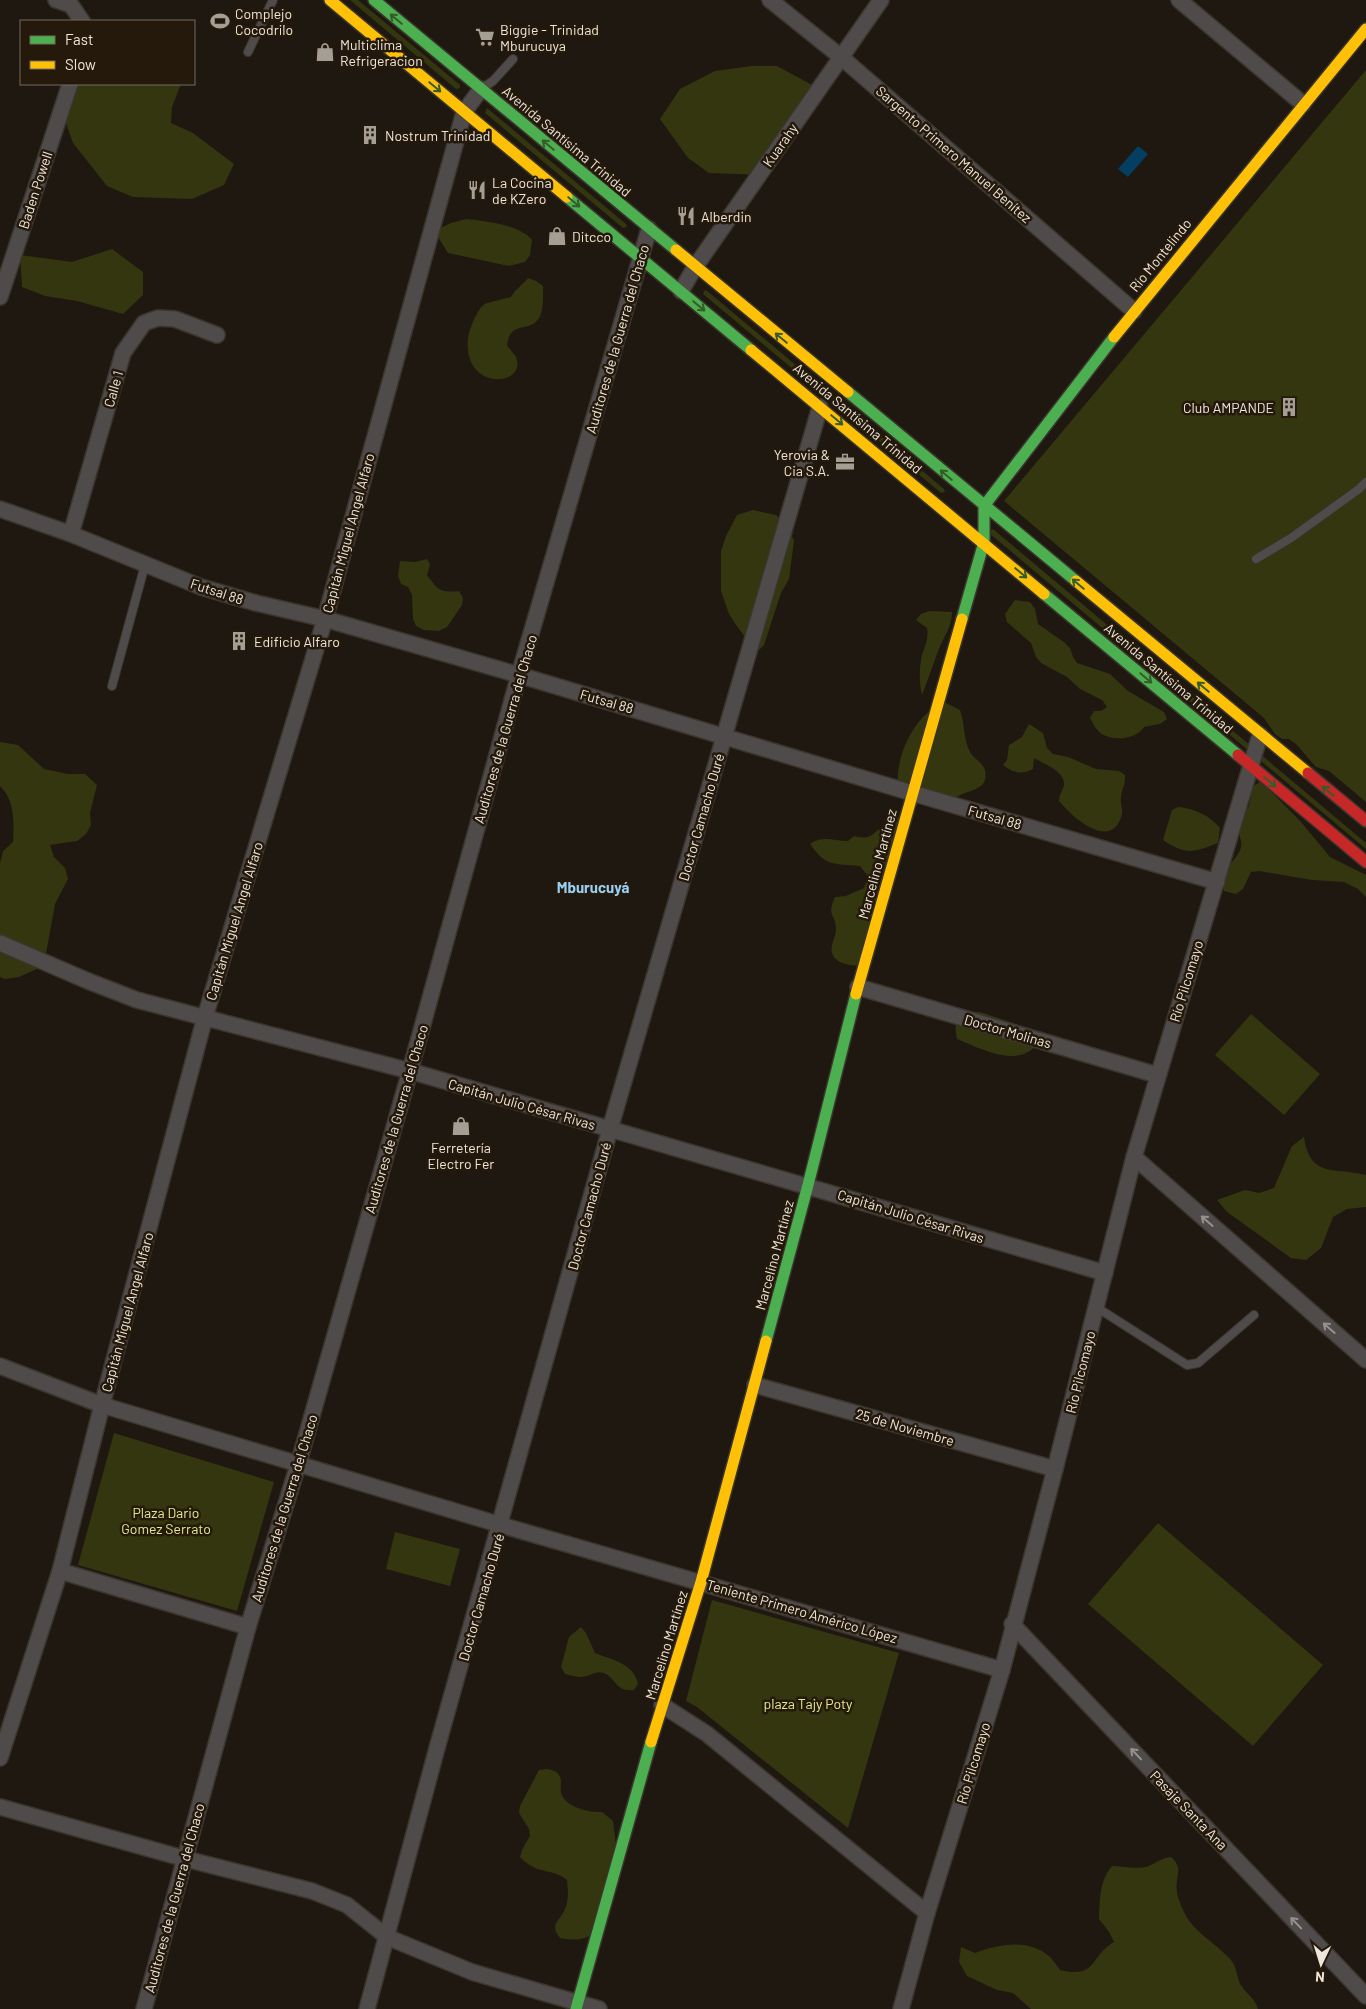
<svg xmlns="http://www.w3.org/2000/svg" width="1366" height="2009" font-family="Barlow,sans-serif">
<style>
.green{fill:#33360f}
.water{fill:#043f62}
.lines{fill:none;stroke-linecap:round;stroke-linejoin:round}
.lane-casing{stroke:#3a352d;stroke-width:10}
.street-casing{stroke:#3a352d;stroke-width:18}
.fast-casing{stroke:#3a352d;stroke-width:14}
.slow-casing{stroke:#3a352d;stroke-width:14}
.jam-casing{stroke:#3a352d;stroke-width:14}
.lane{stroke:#504b4b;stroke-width:8}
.street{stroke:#504b4b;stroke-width:15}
.fast{stroke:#4caf50;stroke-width:11}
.slow{stroke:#ffc107;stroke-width:11}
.jam{stroke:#c62828;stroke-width:11}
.oneway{stroke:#365c2a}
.oneway2{stroke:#97918c}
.labels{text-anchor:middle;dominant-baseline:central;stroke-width:5;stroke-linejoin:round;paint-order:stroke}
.poi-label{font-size:14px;fill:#eee6dc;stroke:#24190a;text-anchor:start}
.street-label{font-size:14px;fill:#eee6dc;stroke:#24190a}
.park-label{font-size:14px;fill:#e0ec8e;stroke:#24190a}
.neighbourhood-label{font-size:15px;font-weight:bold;fill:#97d1f7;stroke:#24190a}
</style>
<rect width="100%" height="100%" fill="#1e1810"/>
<g class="green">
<path d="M350 0H358L460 85V88L456 89Z"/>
<path d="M751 66H777L825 92 767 175 709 173 688 158 660 119 680 89 715 71Z"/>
<path d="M1366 70V802L1329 771 1316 767 1296 744 1289 739H1282L1275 734 1264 718 1004 501Z"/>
<path d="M67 84H181L172 107 171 123 193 133 234 164 224 185 192 199 133 197 107 186 73 143 63 115Z"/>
<path d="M487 108 626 224 627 227 623 228 485 113Z"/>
<path d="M466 219C486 221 520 225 532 240L530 255 525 262 509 266 448 253 438 237V229L451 223Z"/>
<path d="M112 249 143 272V295L123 314 77 301 45 296 22 287 20 255 72 262Z"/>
<path d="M528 278 536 281 543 286C543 296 544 310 539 318 529 334 511 319 507 345 509 349 514 353 516 357 528 387 462 392 468 338 469 331 477 308 485 304 489 302 504 299 511 297 517 287 521 287 528 278Z"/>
<path d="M706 290 944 489 945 492 941 493 703 294 704 291Z"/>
<path d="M753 510 776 515 788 526 794 541 789 579 781 593 764 645 759 650 752 646 736 625 729 614 721 591V551L726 536 737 515Z"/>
<path d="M993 529 1366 843V849L989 533Z"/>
<path d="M427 559 430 564 427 575C438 590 440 593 459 591L463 598 462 605 447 627 439 631 424 630 416 626 413 619 412 595 408 587 401 584 398 576 400 561 415 562Z"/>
<path d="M1015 600 1030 602 1035 609 1038 624 1064 642 1070 648 1073 657 1077 663 1110 674 1128 691 1164 712 1167 719 1160 724 1144 727C1136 740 1111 742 1099 732 1095 728 1093 723 1090 718L1094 711H1101L1107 707 1102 700 1080 689 1067 677 1041 663 1036 657 1031 643 1007 622 1005 614Z"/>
<path d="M929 611 952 612C952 627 944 636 939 649 933 664 928 680 922 695 919 683 919 667 922 655 925 646 929 638 927 628L916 620 921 614Z"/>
<path d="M944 702 960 710C965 723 963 739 970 752 974 759 982 762 985 770 986 775 986 781 982 785 976 791 962 792 954 799L898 786C895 756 915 714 944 702Z"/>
<path d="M1029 724 1043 733 1047 748 1053 754 1068 757 1096 769 1119 771 1125 775C1126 784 1121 790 1121 798 1120 803 1123 808 1122 814 1112 853 1072 817 1059 801 1059 795 1063 790 1064 785 1065 771 1044 764 1034 758L1033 769C1022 775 1013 773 1003 765L1007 760 1009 745 1022 737Z"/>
<path d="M0 742 18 745 44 769 68 774H85L97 785 90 813 91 825 86 834 77 841 50 845 54 857 65 868 68 879 55 904 45 959 39 968 19 977 5 979 0 977V863L3 851 13 842C14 823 15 800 0 786Z"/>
<path d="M1261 781 1301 822 1330 857 1366 875V897L1358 889 1344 882 1312 880 1259 871 1251 872 1243 889 1236 894 1224 891C1217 872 1233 865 1240 850 1244 843 1238 835 1238 827 1237 818 1244 815 1248 808 1252 800 1249 791 1255 785 1256 784 1259 783 1261 781Z"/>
<path d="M1178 807C1194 808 1210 816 1220 828L1218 843C1192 853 1186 855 1163 840L1172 810Z"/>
<path d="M901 816 862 966C849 966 828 963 832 945 833 940 836 935 836 930 836 913 826 917 835 897L846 896 864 888 868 876 860 866C834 863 827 868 810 844 823 835 833 841 848 841L854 836C871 840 871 835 883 826 889 822 895 819 901 816Z"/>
<path d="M963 1012H980L1016 1024 1030 1030 1039 1042C1019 1070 982 1049 957 1039 955 1027 954 1020 963 1012Z"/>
<path d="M1251 1014 1320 1074 1284 1115 1215 1055Z"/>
<path d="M1304 1137C1310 1179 1335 1167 1366 1175V1207L1347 1209 1333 1217 1321 1248 1306 1260 1291 1258 1227 1212 1217 1200 1245 1190 1259 1193 1274 1188 1292 1146Z"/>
<path d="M114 1433 274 1482 237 1611 78 1565Z"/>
<path d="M1158 1523 1323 1665 1253 1746 1088 1604Z"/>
<path d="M395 1532 460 1549 450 1586 386 1569Z"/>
<path d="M712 1600 899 1653 848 1828 697 1707 686 1701Z"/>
<path d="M581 1627 586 1633 595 1653C612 1660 634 1663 638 1684L634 1690C615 1692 617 1679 604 1673 596 1670 589 1677 581 1677 576 1677 570 1675 565 1674L561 1667 569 1637Z"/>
<path d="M547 1769C552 1770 558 1771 560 1777 562 1781 560 1788 561 1793 565 1807 590 1813 602 1812L613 1821 616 1845 596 1933C583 1940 575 1941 560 1938 549 1923 559 1923 565 1909 569 1900 568 1890 567 1880 551 1867 538 1876 520 1857L522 1850 530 1836 529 1829 519 1813 520 1806 539 1770Z"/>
<path d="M1171 1857C1185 1869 1174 1878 1177 1892 1178 1899 1182 1908 1185 1914 1195 1933 1217 1944 1231 1960 1238 1968 1236 1980 1243 1988 1248 1995 1256 2000 1258 2009H1031L1013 1993 997 1990 967 1976 959 1962 961 1947 975 1953C999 1944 1029 1938 1050 1957 1054 1961 1057 1966 1060 1970 1098 1979 1089 1956 1114 1942L1109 1932 1099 1919C1100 1899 1099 1882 1112 1866 1123 1866 1138 1870 1149 1866 1157 1862 1162 1858 1171 1857Z"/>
</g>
<path class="water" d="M1138 146 1148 154 1128 177 1118 169Z"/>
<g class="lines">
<g class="lane-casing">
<g id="lane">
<path d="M248 52 273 0"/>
<path d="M484 87 493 81 513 59"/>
<path d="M1256 559 1291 538 1359 489 1366 482"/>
<path d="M112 686 145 565"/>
<path d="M1096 1307 1187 1365 1198 1363 1254 1315"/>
</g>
</g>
<g class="street-casing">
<g id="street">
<path d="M56 0 71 5 82 21"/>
<path d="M770 0 841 57 1134 311"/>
<path d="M1179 0 1303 104"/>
<path d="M681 291 695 267 881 0"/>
<path d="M0 297 70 84"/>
<path d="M0 509 71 534 201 587 256 603 325 619 519 675 912 793 1217 882"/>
<path d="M71 534 123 353 144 323 158 318 175 319 217 335"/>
<path d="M0 943 88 981 137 1000 410 1071 1105 1273"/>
<path d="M858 987 1157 1075"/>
<path d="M1134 1157 1366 1360"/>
<path d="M0 1366 102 1405 501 1525 1002 1670"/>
<path d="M755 1385 1055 1469"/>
<path d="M60 1571 248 1627"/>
<path d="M1012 1624 1366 1996"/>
<path d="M662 1705 707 1734 927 1913"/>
<path d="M0 1758 60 1571 102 1405 205 1017 325 619 464 112 481 89"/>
<path d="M0 1807 186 1859 312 1891 347 1905 387 1937 472 1972 599 2009"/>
<path d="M144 2009 248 1627 298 1465 410 1071 519 675 649 229"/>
<path d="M367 2009 437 1748 610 1129 820 407"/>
<path d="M901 2009 927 1913 1002 1670 1055 1469 1134 1157 1260 735"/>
</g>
</g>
<g class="fast-casing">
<g id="fast">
<path d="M374 0 676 250"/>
<path d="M567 197 751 350"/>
<path d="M848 392 1076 581"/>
<path d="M1044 594 1238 755"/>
<path d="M962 619 984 542V506L1114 337"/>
<path d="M766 1341 808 1185 856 994"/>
<path d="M576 2009 651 1742"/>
</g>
</g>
<g class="slow-casing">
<g id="slow">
<path d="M330 0 567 197"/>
<path d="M676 250 848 392"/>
<path d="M1114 337 1366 29"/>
<path d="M751 350 1044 594"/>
<path d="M1076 581 1308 773"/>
<path d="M856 994 962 619"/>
<path d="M651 1742 701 1582 766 1341"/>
</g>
</g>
<g class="jam-casing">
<g id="jam">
<path d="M1238 755 1366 862"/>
<path d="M1308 773 1366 821"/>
</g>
</g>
<use href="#lane" class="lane"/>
<use href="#street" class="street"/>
<use href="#fast" class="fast"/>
<use href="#slow" class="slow"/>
<use href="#jam" class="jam"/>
</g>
<defs><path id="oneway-shaft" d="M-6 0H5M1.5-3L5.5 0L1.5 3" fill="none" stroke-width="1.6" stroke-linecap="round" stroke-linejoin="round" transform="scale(1.25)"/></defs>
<g class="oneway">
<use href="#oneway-shaft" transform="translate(396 19) rotate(-140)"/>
<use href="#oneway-shaft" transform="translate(435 87) rotate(40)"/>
<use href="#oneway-shaft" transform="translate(548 145) rotate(-140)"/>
<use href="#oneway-shaft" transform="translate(574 202) rotate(40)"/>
<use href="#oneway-shaft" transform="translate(699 306) rotate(40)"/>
<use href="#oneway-shaft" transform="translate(781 338) rotate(-140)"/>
<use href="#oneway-shaft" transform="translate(837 420) rotate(40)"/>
<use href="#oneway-shaft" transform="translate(946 475) rotate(-140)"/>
<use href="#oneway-shaft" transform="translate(1021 573) rotate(40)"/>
<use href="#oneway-shaft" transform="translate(1078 584) rotate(-140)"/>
<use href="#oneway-shaft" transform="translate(1146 678) rotate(40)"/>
<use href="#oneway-shaft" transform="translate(1203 687) rotate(-140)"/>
<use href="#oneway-shaft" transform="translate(1270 782) rotate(40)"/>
<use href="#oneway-shaft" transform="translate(1328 791) rotate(-141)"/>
</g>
<g class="oneway2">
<use href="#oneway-shaft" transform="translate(1207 1221) rotate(-139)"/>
<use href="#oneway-shaft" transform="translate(1329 1328) rotate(-139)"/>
<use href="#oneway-shaft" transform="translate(1136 1754) rotate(-134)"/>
<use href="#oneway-shaft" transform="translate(1296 1923) rotate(-134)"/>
</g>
<defs>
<g id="stadium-bare" transform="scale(1.5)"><path d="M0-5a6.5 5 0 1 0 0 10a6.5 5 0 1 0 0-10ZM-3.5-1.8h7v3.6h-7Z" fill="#a59e95" stroke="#24190a" stroke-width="2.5" paint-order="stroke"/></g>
<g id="supermarket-bare" transform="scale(1.5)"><path d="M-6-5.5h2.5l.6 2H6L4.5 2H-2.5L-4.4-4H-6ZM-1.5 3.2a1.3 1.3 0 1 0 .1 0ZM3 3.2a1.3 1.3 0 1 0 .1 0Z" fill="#a59e95" stroke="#24190a" stroke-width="2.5" paint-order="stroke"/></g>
<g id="shop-bare" transform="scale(1.5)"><path d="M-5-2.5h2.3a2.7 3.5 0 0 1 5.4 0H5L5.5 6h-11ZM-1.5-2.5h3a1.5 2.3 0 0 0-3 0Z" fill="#a59e95" stroke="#24190a" stroke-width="2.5" paint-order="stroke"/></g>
<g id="building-bare" transform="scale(1.5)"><path d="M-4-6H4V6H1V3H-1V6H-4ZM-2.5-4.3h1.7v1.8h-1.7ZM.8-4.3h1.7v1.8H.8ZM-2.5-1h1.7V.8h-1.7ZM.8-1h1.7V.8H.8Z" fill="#a59e95" stroke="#24190a" stroke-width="2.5" paint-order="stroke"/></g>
<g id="restaurant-bare" transform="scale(1.5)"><path d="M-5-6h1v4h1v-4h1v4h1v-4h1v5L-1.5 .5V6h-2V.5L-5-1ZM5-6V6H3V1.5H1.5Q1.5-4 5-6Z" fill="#a59e95" stroke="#24190a" stroke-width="2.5" paint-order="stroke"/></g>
<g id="office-bare" transform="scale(1.5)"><path d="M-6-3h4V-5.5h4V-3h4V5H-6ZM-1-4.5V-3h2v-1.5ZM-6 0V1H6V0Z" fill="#a59e95" stroke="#24190a" stroke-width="2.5" paint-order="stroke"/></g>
</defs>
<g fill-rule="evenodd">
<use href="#stadium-bare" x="220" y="21"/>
<use href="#supermarket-bare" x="485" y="37"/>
<use href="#shop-bare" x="325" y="52"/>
<use href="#building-bare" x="370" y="135"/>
<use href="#restaurant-bare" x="477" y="190"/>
<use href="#restaurant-bare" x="686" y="216"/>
<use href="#shop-bare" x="557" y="236"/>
<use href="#building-bare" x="1289" y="407"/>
<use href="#office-bare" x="845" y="462"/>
<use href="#building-bare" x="239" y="641"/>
<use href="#shop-bare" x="461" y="1126"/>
</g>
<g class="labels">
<g class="poi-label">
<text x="235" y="13">Complejo<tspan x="235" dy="16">Cocodrilo</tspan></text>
<text x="500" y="29">Biggie - Trinidad<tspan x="500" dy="16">Mburucuya</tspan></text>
<text x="340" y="44">Multiclima<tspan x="340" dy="16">Refrigeracion</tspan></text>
<text x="385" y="135">Nostrum Trinidad</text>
<text x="492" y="182">La Cocina<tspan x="492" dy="16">de KZero</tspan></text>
<text x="701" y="216">Alberdin</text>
<text x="572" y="236">Ditcco</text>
<text x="1274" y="407" text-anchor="end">Club AMPANDE</text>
<text x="830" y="454" text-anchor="end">Yerovia &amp;<tspan x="830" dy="16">Cia S.A.</tspan></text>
<text x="254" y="641">Edificio Alfaro</text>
<text x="461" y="1147" text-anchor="middle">Ferretería<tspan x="461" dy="16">Electro Fer</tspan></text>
</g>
<g class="street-label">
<text transform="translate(567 141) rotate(40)">Avenida Santísima Trinidad</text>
<text transform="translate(780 145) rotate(-55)">Kuarahy</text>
<text transform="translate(954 154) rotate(41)">Sargento Primero Manuel Benítez</text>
<text transform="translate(35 190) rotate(-72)">Baden Powell</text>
<text transform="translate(1160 255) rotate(-51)">Río Montelindo</text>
<text transform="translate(617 339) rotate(-74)">Auditores de la Guerra del Chaco</text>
<text transform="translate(113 389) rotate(-74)">Calle 1</text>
<text transform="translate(858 418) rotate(40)">Avenida Santísima Trinidad</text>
<text transform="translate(348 533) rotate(-75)">Capitán Miguel Angel Alfaro</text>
<text transform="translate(217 591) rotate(18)">Futsal 88</text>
<text transform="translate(1169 678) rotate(40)">Avenida Santísima Trinidad</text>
<text transform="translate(607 701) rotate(16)">Futsal 88</text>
<text transform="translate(505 729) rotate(-74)">Auditores de la Guerra del Chaco</text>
<text transform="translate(701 817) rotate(-74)">Doctor Camacho Duré</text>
<text transform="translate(995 817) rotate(16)">Futsal 88</text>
<text transform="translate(877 864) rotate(-75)">Marcelino Martínez</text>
<text transform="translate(234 921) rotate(-73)">Capitán Miguel Angel Alfaro</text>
<text transform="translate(1186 981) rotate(-73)">Río Pilcomayo</text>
<text transform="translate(1008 1031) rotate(16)">Doctor Molinas</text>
<text transform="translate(522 1104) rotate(16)">Capitán Julio César Rivas</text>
<text transform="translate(396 1119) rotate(-74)">Auditores de la Guerra del Chaco</text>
<text transform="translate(589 1206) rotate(-75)">Doctor Camacho Duré</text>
<text transform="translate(911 1216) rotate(17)">Capitán Julio César Rivas</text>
<text transform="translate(774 1255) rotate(-75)">Marcelino Martínez</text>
<text transform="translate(127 1312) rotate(-75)">Capitán Miguel Angel Alfaro</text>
<text transform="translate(1080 1372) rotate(-76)">Río Pilcomayo</text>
<text transform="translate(905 1427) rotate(16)">25 de Noviembre</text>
<text transform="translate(284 1508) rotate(-73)">Auditores de la Guerra del Chaco</text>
<text transform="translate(481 1597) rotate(-74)">Doctor Camacho Duré</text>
<text transform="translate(802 1611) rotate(16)">Teniente Primero Américo López</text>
<text transform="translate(666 1645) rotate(-73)">Marcelino Martínez</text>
<text transform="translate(973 1763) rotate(-73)">Río Pilcomayo</text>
<text transform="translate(1189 1810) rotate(46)">Pasaje Santa Ana</text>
<text transform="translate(174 1898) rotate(-75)">Auditores de la Guerra del Chaco</text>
</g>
<g class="park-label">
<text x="166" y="1512">Plaza Dario<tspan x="166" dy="16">Gomez Serrato</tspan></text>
<text x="808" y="1703">plaza Tajy Poty</text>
</g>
<g class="neighbourhood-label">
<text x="593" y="887">Mburucuyá</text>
</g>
</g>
<rect x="20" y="20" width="175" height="65" fill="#24190a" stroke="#756b5e"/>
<rect x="30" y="36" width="25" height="8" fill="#4caf50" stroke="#756b5e"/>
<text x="65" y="45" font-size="15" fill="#eee6dc">Fast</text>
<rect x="30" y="61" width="25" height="8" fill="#ffc107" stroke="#756b5e"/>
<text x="65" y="70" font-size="15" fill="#eee6dc">Slow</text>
<g transform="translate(1321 1964) rotate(184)" stroke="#24190a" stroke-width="4" paint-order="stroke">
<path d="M0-4L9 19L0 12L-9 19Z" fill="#eee6dc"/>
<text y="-8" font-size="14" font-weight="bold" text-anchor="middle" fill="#eee6dc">N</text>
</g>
</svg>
